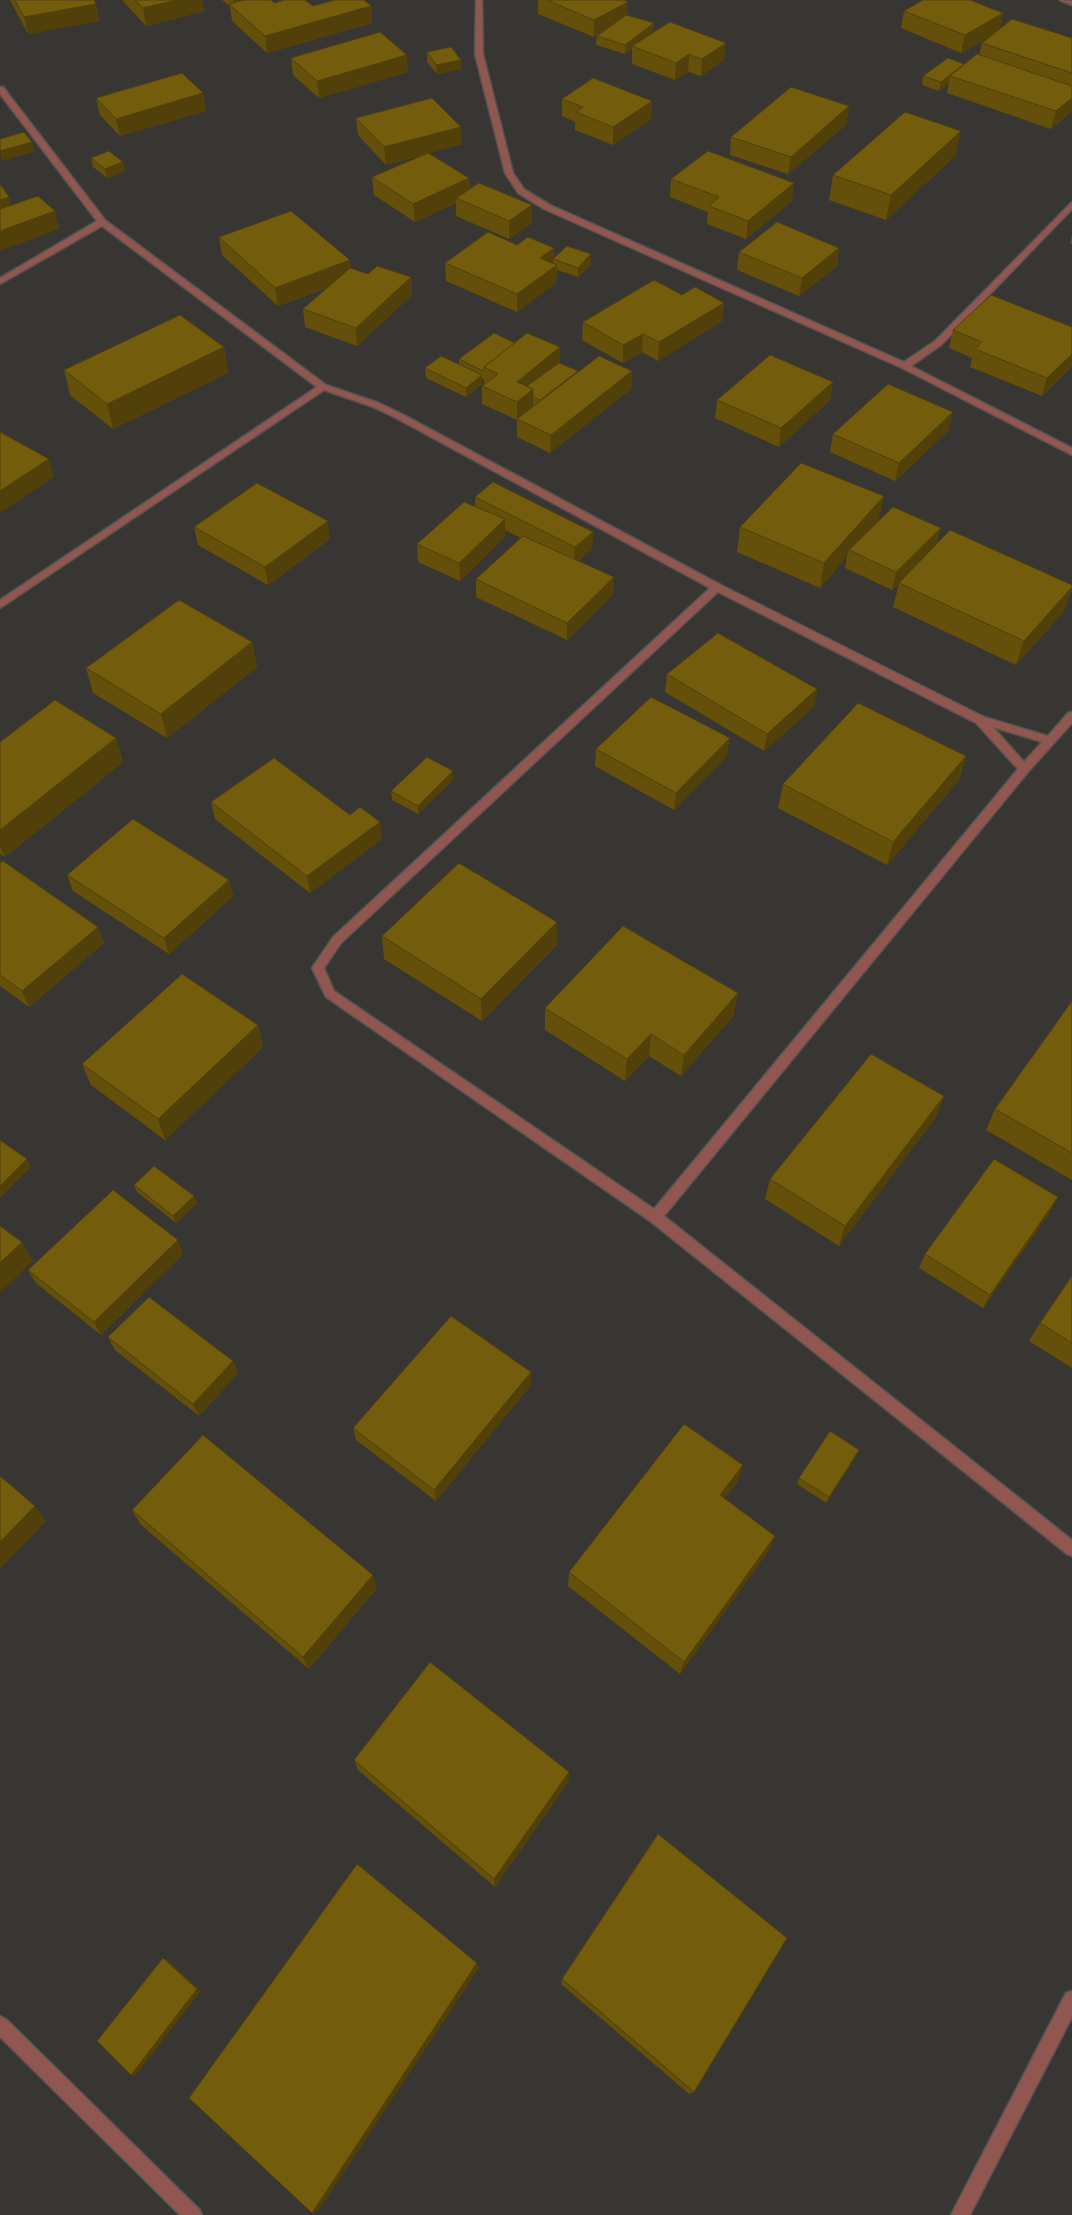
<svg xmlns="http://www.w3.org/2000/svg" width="1072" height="2215" font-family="'Libre Baskerville',serif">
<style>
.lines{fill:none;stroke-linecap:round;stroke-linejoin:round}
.minor-casing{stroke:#555350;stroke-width:3}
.minor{fill:#915650;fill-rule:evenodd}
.wall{fill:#644f0b}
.shaded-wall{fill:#514009}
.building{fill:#745c0d;stroke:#514009}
</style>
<rect width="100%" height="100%" fill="#383633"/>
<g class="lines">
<g class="minor-casing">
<g id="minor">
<path d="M476 0H482L483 54 513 173 524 189 550 205 904 362 935 341 1072 202V209L941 345 911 366 1072 448V455L902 368 544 209 518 193 505 173 475 54Z"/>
<path d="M1060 0 1072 1V5L1061 1Z"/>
<path d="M0 87H3L105 220 326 385 379 403 402 414 721 585 984 717 1048 736 1068 713 1072 712V723L1028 772 664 1216 1072 1540V1556L1067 1554 650 1221 326 997 312 968 333 937 710 588 396 418 373 407 324 390 0 608V600L317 387 102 226 0 284V278L97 221 0 94ZM718 592 976 723 1018 769 654 1209 334 991 324 968 341 943ZM993 727 1042 742 1024 762Z"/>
<path d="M1072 1991V2017L970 2215H951L1066 1993Z"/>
<path d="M0 2016 6 2019 199 2209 202 2215H180L0 2037Z"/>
</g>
</g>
<use href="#minor" class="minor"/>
</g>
<g class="wall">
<path d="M10 0H94L96 4 99 21 28 34Z"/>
<path d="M122 0H202L204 11 146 26Z"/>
<path d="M222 0H271L274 3 313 6H371L372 23 267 53 232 21 230 6Z"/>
<path d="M538 0H624L627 15 654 23 653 32 649 36 724 60 701 76 688 72 675 80 632 64V49L625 54 596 45 597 36 600 34 594 37 538 14Z"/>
<path d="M904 11 1003 13 1000 29 1072 38V111L1051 129 947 93 949 83 939 91 922 85 923 76 964 65 979 55 982 43 992 35 961 53 901 28Z"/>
<path d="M427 52 461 60V69L437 74 427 62Z"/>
<path d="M291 58 408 72 319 98 293 75Z"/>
<path d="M203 93 206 111 120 136 100 115 96 98Z"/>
<path d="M562 99 652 101 651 119 613 145 575 130V122L562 116Z"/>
<path d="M356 118 462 144 429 153 469 178 470 189 532 205V223L509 239 456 216V203L415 222 374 195 372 177 424 155 386 165 358 135Z"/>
<path d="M847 124 788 174 730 155 731 137Z"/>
<path d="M956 155 886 220 829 200 833 175Z"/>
<path d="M91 158 123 162 125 171 107 178 93 167Z"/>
<path d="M671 179 792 201 746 239 707 224 708 212 670 197Z"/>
<path d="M1072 236V244L1070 243Z"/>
<path d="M219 237 351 268 368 274 411 277 412 295 357 346 305 327 303 309 327 288 278 306 222 255Z"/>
<path d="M554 248V258L591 254V264L578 277 557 270 556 283 517 312 446 281 445 263Z"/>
<path d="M839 248 837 266 799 296 737 270 739 252Z"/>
<path d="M682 295 724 303 722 321 658 361 642 352 623 363 582 340 583 322Z"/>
<path d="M1072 327V366L1042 396 970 367 972 358 949 348 953 330Z"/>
<path d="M224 347 228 373 113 429 70 395 64 370Z"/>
<path d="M459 359 560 363 578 371H632L631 389 550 453 517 437V420L482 404V386L484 384V379H482V384L466 397 426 378 425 368 459 364Z"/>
<path d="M833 382 830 400 779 447 715 418 717 400Z"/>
<path d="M949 430 895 481 830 452 833 434Z"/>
<path d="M884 496 878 521 937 544 1072 585V588L1064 611 1016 665 893 607 899 584 892 590 845 568 847 556 820 588 737 552 740 527Z"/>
<path d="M475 497 593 532 592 549 579 561 614 577 613 594 567 640 476 597V579L521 538 505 530V537L460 581 418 562 417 544 475 506Z"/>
<path d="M194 527 330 539 268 585 198 545Z"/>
<path d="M252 642 257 667 167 738 93 693 86 668Z"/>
<path d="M667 674 817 689 814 707 764 751 665 692Z"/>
<path d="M116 738 123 762 5 857 0 854V742Z"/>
<path d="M596 749 727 756 674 810 595 766Z"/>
<path d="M966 756 959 780 887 865 778 808 783 784Z"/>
<path d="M453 780 418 814 392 800 391 791Z"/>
<path d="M211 802 350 815 382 839 310 893 215 819Z"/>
<path d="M0 863 98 927 104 943 29 1007 0 986Z"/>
<path d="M67 875 229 880 233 896 169 954 73 891Z"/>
<path d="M382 936 557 945 482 1021 384 959Z"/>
<path d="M1072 1001V1180L986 1130 995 1109Z"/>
<path d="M545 1008 734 1015 681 1076 649 1056 625 1081 545 1030Z"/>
<path d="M258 1025 263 1047 165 1140 91 1085 82 1064Z"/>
<path d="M944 1096 936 1117 839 1246 765 1199 770 1179Z"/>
<path d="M134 1185 197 1203 176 1223 137 1192Z"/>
<path d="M1050 1212 983 1308 919 1268 925 1254Z"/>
<path d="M183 1254 101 1335 36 1283 28 1270Z"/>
<path d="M1072 1276V1368L1029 1341 1040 1323Z"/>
<path d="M108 1337 233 1361 238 1373 199 1416 115 1350Z"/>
<path d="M531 1372V1385L436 1501 356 1440 353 1428Z"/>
<path d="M856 1456 826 1503 797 1484 799 1478Z"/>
<path d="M738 1481 724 1499 769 1550 680 1674 568 1586 569 1572Z"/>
<path d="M132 1510 377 1588 309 1669 141 1525Z"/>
<path d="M354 1760 569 1772 568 1782 495 1887 358 1770Z"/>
<path d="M562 1979 694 2092 689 2094 561 1984Z"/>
</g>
<g class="shaded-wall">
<path d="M177 0H202L204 11 146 26 143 8Z"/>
<path d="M233 0H267L234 8Z"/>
<path d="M628 2 627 19 594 37V20Z"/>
<path d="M96 4 99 21 28 34 24 17Z"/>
<path d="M371 6 372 23 267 53 265 36Z"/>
<path d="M1003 13 1000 31 961 53 965 35Z"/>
<path d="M654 23 653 32 634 47 632 46V49L625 54V45Z"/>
<path d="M726 43 724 60 701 76 702 59Z"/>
<path d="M689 54 688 72 675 80 676 63Z"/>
<path d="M407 55 408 72 319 98 317 81Z"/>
<path d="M461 60V69L437 74 436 65Z"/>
<path d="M964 64 950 76 949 83 939 91 941 82Z"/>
<path d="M203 93 206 111 120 136 116 119Z"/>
<path d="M1072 98V111L1051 129 1056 111Z"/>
<path d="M652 101 651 119 613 145V127Z"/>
<path d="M849 106 847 124 788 174 791 157Z"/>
<path d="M461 127 462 144 386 165 384 147Z"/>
<path d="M961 131 956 155 886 220 891 195Z"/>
<path d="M32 142 34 152 2 161 0 151Z"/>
<path d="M123 162 125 171 107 178 105 169Z"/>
<path d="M469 178 470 196 456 198V203L415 222 413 204Z"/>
<path d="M794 183 792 201 746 239 748 221Z"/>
<path d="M9 197 14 215 0 219V200Z"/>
<path d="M532 205V223L509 239V221Z"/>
<path d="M55 211 59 229 0 251V231Z"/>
<path d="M554 248V259H553V266L540 258Z"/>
<path d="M839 248 837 266 799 296 802 278Z"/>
<path d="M591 254V264L578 277V268Z"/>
<path d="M350 260 352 278 278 306 275 288Z"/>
<path d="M557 265 556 283 517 312V294Z"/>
<path d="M411 277 412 295 357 346 356 328Z"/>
<path d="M724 303 722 321 658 361 659 342Z"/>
<path d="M643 334 642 352 623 363V345Z"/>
<path d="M224 347 228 373 113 429 107 404Z"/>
<path d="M560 347V366L525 393 517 382Z"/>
<path d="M1072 354V366L1042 396 1047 378Z"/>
<path d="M632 371 631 389 550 453 551 435Z"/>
<path d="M482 375V384L466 397V388Z"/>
<path d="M833 382 830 400 779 447 781 428Z"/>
<path d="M533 389V407L517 419V402Z"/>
<path d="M953 412 949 430 895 481 899 463Z"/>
<path d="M49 459 54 477 0 513V491Z"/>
<path d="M884 496 878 521 849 550 847 556 820 588 824 563Z"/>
<path d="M505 519V537L460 581 459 563Z"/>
<path d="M328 521 330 539 268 585 265 567Z"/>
<path d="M941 528 936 546 892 590 896 572Z"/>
<path d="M593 532 592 549 574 565 575 547Z"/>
<path d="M614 577 613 594 567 640V623Z"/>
<path d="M1072 587 1064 611 1016 665 1024 641Z"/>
<path d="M252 642 257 667 167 738 161 714Z"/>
<path d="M817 689 814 707 764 751 767 734Z"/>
<path d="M116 738 123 762 5 857 0 846V830Z"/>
<path d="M730 738 727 756 674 810 676 793Z"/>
<path d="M966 756 959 780 887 865 893 842Z"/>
<path d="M453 771V780L418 814V806Z"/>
<path d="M380 822 382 839 310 893 307 876Z"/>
<path d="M229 880 233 896 169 954 164 938Z"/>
<path d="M557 922V945L482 1021 481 999Z"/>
<path d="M98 927 104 943 29 1007 22 991Z"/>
<path d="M738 993 734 1015 681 1076 684 1055Z"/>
<path d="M258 1025 263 1047 165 1140 158 1119Z"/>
<path d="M651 1034 649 1056 625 1081 627 1059Z"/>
<path d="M944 1096 936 1117 839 1246 845 1226Z"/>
<path d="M27 1159 31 1167 0 1198V1186Z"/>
<path d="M194 1196 197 1203 176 1223 173 1216Z"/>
<path d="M1058 1197 1050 1212 983 1308 990 1295Z"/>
<path d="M178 1240 183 1254 101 1335 94 1322Z"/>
<path d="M22 1242 33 1261 0 1293V1263Z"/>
<path d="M233 1361 238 1373 199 1416 193 1404Z"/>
<path d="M531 1372V1385L436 1501 434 1490Z"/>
<path d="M859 1450 856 1456 826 1503 829 1497Z"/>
<path d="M743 1465 738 1481 715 1511 720 1495Z"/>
<path d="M35 1506 46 1521 0 1569V1542Z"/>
<path d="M775 1536 769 1550 680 1674 684 1662Z"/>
<path d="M373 1575 377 1588 309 1669 303 1657Z"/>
<path d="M569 1772 568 1782 495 1887 494 1879Z"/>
<path d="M163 1958 167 1960 201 1991 135 2076 131 2075Z"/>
<path d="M477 1963 479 1968 318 2211 312 2213Z"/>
</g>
<g class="building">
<path d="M15 0H94L96 4 24 17Z"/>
<path d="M135 0H177L143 8Z"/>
<path d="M244 0H271L274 3 285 0H305L313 6 335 0H364L371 6 265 36 229 4Z"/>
<path d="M547 0H624L628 2 594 20Z"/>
<path d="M923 0H970L1003 13 965 35 904 11Z"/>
<path d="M626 15 654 23 625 45 597 36Z"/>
<path d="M1012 19 1072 38V73L982 43Z"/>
<path d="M670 22 726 43 702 59 689 54 676 63 632 46Z"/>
<path d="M380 32 407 55 317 81 291 58Z"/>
<path d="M451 47 461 60 436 65 427 52Z"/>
<path d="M977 54 1072 86V98L1056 111 950 76Z"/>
<path d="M948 58 964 64 941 82 923 76Z"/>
<path d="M182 73 203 93 116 119 96 98Z"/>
<path d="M593 78 652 101 613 127 576 112 583 107 562 99Z"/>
<path d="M791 87 849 106 791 157 731 137Z"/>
<path d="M432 98 461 127 384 147 356 118Z"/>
<path d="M905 112 961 131 891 195 833 175Z"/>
<path d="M24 132 32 142 0 151V139Z"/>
<path d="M109 151 123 162 105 169 91 158Z"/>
<path d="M708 151 794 183 748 221 709 206 719 197 671 179Z"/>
<path d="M428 153 469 178 413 204 372 177Z"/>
<path d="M479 183 532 205 509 221 456 198Z"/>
<path d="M0 184 9 197 0 200Z"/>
<path d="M38 196 55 211 0 231V209Z"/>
<path d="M291 211 350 260 275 288 219 237Z"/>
<path d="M777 222 839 248 802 278 739 252Z"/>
<path d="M488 232 517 245 528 237 554 248 540 258 557 265 517 294 445 263Z"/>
<path d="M567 246 591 254 578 268 553 259Z"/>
<path d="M377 266 411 277 356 328 303 309 350 268 368 274Z"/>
<path d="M654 280 682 295 695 287 724 303 659 342 643 334 623 345 583 322Z"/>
<path d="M991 295 1072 327V354L1047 378 975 349 982 342 953 330Z"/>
<path d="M180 315 224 347 107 404 64 370Z"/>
<path d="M494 333 515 343 484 367 483 371 459 359Z"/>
<path d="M527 333 560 347 517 382 533 389 517 402 482 386 498 374 484 367Z"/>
<path d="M770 355 833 382 781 428 717 400Z"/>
<path d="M441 356 482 375 466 388 425 368Z"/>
<path d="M599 356 632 371 551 435 517 419Z"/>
<path d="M559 363 578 371 540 400 533 397V389L527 386Z"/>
<path d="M888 384 953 412 899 463 833 434Z"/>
<path d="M0 432 49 459 0 491Z"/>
<path d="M801 463 884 496 824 563 740 527Z"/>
<path d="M493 482 593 532 575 547 475 497Z"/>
<path d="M257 483 328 521 265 567 194 527Z"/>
<path d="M464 502 505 519 459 563 417 544Z"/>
<path d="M893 507 941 528 896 572 849 550Z"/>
<path d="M950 530 1072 585V587L1024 641 899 583Z"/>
<path d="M523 536 614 577 567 623 476 579Z"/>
<path d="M179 600 252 642 161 714 86 668Z"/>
<path d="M718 633 817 689 767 734 667 674Z"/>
<path d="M651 697 730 738 676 793 596 749Z"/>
<path d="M55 700 116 738 0 830V742Z"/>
<path d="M858 703 966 756 893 842 783 784Z"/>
<path d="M427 757 453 771 418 806 391 791Z"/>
<path d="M274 758 350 815 360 807 380 822 307 876 211 802Z"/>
<path d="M133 819 229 880 164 938 67 875Z"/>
<path d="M3 861 98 927 22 991 0 975V863Z"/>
<path d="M459 863 557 922 481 999 382 936Z"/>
<path d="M623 926 738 993 684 1055 651 1034 627 1059 545 1008Z"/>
<path d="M182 974 258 1025 158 1119 82 1064Z"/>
<path d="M1072 1001V1153L995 1109Z"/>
<path d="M871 1054 944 1096 845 1226 770 1179Z"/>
<path d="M0 1140 27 1159 0 1186Z"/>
<path d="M994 1159 1058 1197 990 1295 925 1254Z"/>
<path d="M154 1166 194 1196 173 1216 134 1185Z"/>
<path d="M113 1190 178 1240 94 1322 28 1270Z"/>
<path d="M0 1226 22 1242 0 1263Z"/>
<path d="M1072 1276V1343L1040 1323Z"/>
<path d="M149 1297 233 1361 193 1404 108 1337Z"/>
<path d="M451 1316 531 1372 434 1490 353 1428Z"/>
<path d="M684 1424 743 1465 720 1495 775 1536 684 1662 569 1572Z"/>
<path d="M830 1431 859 1450 829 1497 799 1478Z"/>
<path d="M203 1435 373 1575 303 1657 132 1510Z"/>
<path d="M0 1476 35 1506 0 1542Z"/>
<path d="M430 1662 569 1772 494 1879 354 1760Z"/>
<path d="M658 1834 787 1938 694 2092 562 1979Z"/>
<path d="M357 1864 477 1963 312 2213 189 2098Z"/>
<path d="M163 1958 197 1989 131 2075 97 2041Z"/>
</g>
</svg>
